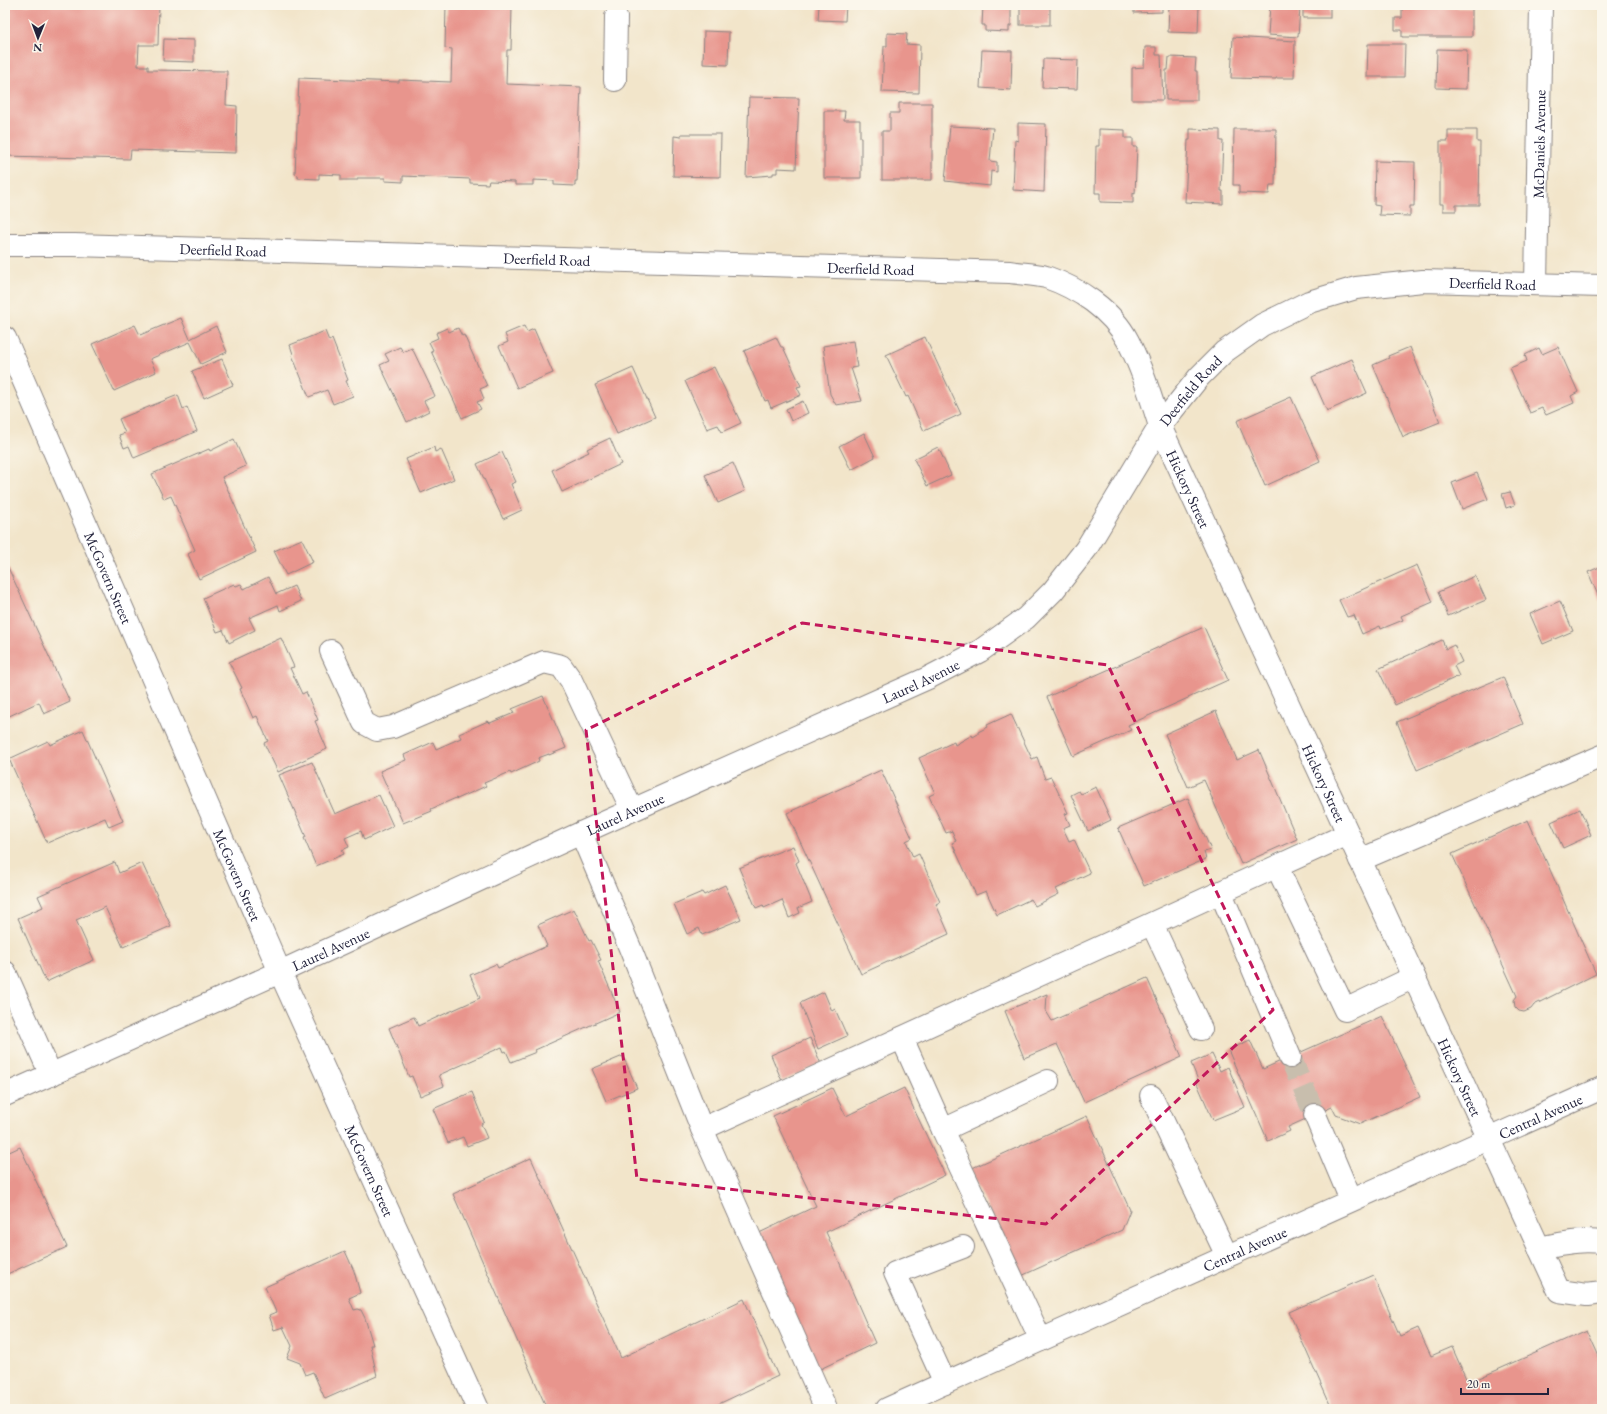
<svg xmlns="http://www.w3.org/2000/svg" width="1607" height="1414" font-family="'EB Garamond',serif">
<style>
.building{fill:#e8958d}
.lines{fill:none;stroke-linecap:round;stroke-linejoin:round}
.minor-tunnel{stroke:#c8bead;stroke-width:22;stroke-dasharray:22 11;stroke-linecap:butt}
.minor-casing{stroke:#8a8482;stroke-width:24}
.major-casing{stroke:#8a8482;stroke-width:24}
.minor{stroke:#fff;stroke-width:22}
.major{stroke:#fff;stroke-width:22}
.marked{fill:none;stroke:#c2185b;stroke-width:3;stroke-dasharray:8 5;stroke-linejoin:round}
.labels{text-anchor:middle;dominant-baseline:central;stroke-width:3;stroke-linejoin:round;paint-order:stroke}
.street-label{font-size:15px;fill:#22223b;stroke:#fbf7ec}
</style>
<rect width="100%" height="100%" fill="#fbf7ec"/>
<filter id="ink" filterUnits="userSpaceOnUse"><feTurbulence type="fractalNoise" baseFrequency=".025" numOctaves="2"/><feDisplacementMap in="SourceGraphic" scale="8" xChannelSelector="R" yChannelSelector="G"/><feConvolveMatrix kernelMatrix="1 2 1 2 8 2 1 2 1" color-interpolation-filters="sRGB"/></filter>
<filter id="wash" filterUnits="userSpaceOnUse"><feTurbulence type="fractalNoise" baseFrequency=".012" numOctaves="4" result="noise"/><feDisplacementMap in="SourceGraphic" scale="16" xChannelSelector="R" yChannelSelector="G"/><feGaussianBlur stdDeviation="0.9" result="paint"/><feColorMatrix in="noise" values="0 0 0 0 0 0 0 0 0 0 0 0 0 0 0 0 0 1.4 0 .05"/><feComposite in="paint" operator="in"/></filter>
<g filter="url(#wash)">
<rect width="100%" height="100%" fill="#f2e5ca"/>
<g id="blocks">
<g class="building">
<path d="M5 5H159L158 45H139L138 66H148V70L227 71 226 105 237 106 236 153 131 150 130 159 5 156Z"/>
<path d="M446 5 512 6 511 50H507L506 84 581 87 577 181H575V186L554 185V181L533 180V185H515V182L489 181 488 184 470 183V179L403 176V182L385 181V178H358V180H341V175L319 174V179L298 178V175L295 174 299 78 399 82V80L451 82 452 49 445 48Z"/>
<path d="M819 5H846L845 21 818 20Z"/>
<path d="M983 5H1011V26H1009V32L985 31V25H982Z"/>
<rect x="1020" y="5" width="30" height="20"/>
<path d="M1134 5H1162V12L1134 13Z"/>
<path d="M1169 5H1199L1198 33 1168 32Z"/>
<path d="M1270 5 1300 7 1298 37 1268 35Z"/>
<rect x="1303" y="5" width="27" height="13"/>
<path d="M1402 7 1472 8V37H1402V30H1395V18H1402Z"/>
<path d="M704 31 729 32 728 65 703 64Z"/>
<path d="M887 33 907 34 906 44 920 45 919 93 882 92 884 46H887Z"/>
<path d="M1233 37 1295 41 1294 78H1276V79L1231 78Z"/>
<path d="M164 39 194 40V62L163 61Z"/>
<path d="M1368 44H1405L1404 77H1367Z"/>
<path d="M1145 47H1156V55H1161L1163 100H1132V68L1144 67Z"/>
<path d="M1437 49 1467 50 1466 89 1436 88Z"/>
<path d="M982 50 1012 51 1011 90 980 88Z"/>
<path d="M1169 57 1196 58 1195 71H1197V100H1166V70H1168Z"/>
<path d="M1043 59 1078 60 1077 89 1042 88Z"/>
<path d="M749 97 799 98 796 169 777 168V173H773V175L746 177Z"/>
<path d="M899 103H932V180H882V131H890V113H899Z"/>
<path d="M824 111H845L844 120H860V138H861V178H824Z"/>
<path d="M1018 123 1046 124 1044 192 1013 190 1015 140 1018 141Z"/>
<path d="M950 126 993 128 990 161 997 162V172L991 171 990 186 945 181Z"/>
<path d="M1099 129 1125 130V138H1133V147H1137L1135 194 1133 193V203L1100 202V193H1095L1096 146H1099Z"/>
<path d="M1190 129 1220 130V141H1223L1221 191H1223V204L1185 202 1188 140H1190Z"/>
<path d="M1234 129H1276L1275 185H1270L1269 194 1239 193V185H1233Z"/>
<path d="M1448 130H1477V142H1480L1479 205H1456V211H1443V204H1440V141H1448Z"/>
<path d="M681 134H721L720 177 673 176 674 136 681 137Z"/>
<path d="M1375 161 1415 162 1414 206H1410V216L1379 215 1380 206 1374 205Z"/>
<path d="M181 318 190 339 216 326 227 352 201 364 190 342 150 359 156 372 114 391 92 344 135 325 140 335Z"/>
<path d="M524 326 527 332 534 329 553 373 517 388 499 346 508 342 505 334Z"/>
<path d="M447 328 449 332 458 328 462 336 464 335 487 386 480 389 484 399 477 402 481 409 462 418 431 351 433 350 429 342 438 338 436 333Z"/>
<path d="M325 331 329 341 332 339 348 380 346 381 353 396 333 404 327 390 309 397 292 355 293 354 290 345Z"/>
<path d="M776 337 781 347H783L801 386 797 387 801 395 771 408 768 400 765 401 747 360H748L744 351Z"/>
<path d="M925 337 961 414 924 431 908 396 906 397 886 355Z"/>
<path d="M853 341 857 367 851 368 862 401 836 405 830 394 823 346Z"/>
<path d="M400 347 403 352 412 348 435 396 424 401 429 411 407 422 380 365 389 361 385 354Z"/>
<path d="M1410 347 1440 422 1403 437 1373 365 1389 358 1388 356Z"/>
<path d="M1558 347 1578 392 1571 396 1574 403 1546 415 1542 408 1530 413 1510 368 1527 361 1525 355 1539 348 1542 354Z"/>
<path d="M222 359 233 385 204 398 192 371Z"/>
<path d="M1352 359 1367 393 1327 411 1312 377Z"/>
<path d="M714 367 741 423 722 432 718 425 707 429 685 381Z"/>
<path d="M633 368 655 417 617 434 595 385Z"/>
<path d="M178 395 183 409 187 407 197 431 134 458 129 446 124 448 119 435 125 433 119 419Z"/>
<path d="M1291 397 1320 461 1265 486 1237 421Z"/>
<path d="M803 401 808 413 791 421 786 409Z"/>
<path d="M864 433 875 457 851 470 839 446Z"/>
<path d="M610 438 621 464 562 492 552 470 589 452 587 449Z"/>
<path d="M234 439 246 466 222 477 256 552 199 579 188 554 195 550 171 496 164 499 152 474 209 449 210 451Z"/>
<path d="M434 447 435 452 441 449 454 479 421 493 406 459Z"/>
<path d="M938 447 951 475 927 486 914 459Z"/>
<path d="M502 452 516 482 511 484 522 510 503 519 477 464Z"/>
<path d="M733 463 745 491 718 503 705 475Z"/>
<path d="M1477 473 1488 499 1462 509 1452 483Z"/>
<path d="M1510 492 1515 505 1506 508 1502 494Z"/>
<path d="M302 539 313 562 286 575 274 551Z"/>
<path d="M5 561 70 702 44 714 39 702 5 718Z"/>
<path d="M1417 565 1433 602 1401 616 1403 620 1381 629 1380 626 1362 634 1354 615 1347 617 1339 600Z"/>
<path d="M1602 566V599L1600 600 1588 572Z"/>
<path d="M1475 576 1486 600 1448 616 1438 592Z"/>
<path d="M268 577 276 594 294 586 301 601 280 611 278 605 249 618 255 630 229 643 223 630 217 632 203 598 234 584 236 586 241 584 244 589Z"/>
<path d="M1560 601 1573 631 1543 644 1530 614Z"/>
<path d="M1204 627 1228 680 1128 725 1131 730 1073 756 1047 697Z"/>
<path d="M281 638 294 667 290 668 302 694 306 692 318 720 315 721 327 749 278 772 264 743 268 741 257 716 253 718 240 689 242 688 229 662Z"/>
<path d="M1442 640 1446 649 1454 645 1462 662 1454 666 1459 676 1395 705 1378 669Z"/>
<path d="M1503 677 1523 724 1417 770 1397 722Z"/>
<path d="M543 696 566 748 549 755V754L538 758 539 761 511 774 510 772 484 783 486 786 457 799 456 798 431 809 432 811 403 823 380 771 406 760 404 755 433 742 436 749 461 738 459 734 488 721 490 723 514 713 512 709Z"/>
<path d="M1216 711 1237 760 1259 750 1297 839 1241 864 1204 780 1188 787 1165 734Z"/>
<path d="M1011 714 1032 759 1037 757 1045 779 1051 777 1068 813 1065 814 1070 825 1063 828 1069 841 1074 839 1090 873 1056 889 1059 894 1035 906 1031 899 997 915 986 891 976 895 952 843 956 841 952 831 946 833 929 796 935 793 919 758 954 742 955 745 972 735 973 737 978 734V732L988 727 987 725Z"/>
<path d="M83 730 123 821 109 827 105 818 47 843 9 759 48 741 50 745Z"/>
<path d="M312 762 335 814 379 795 393 826 364 840 361 831 345 838 349 847 342 850 344 854 316 866 304 838 306 837 279 775Z"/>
<path d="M881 770 912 838 906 841 913 857 919 854 940 902 936 904 949 934 861 974 787 813Z"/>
<path d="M1096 787 1111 820 1088 831 1071 795 1079 791 1081 794Z"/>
<path d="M1188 798 1211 850 1204 852 1206 859 1144 886 1118 828Z"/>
<path d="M1580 809 1591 835 1563 848 1551 822Z"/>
<path d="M1528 820 1596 974 1534 1005 1531 1009 1524 1012 1519 1011 1515 1007 1514 1000 1517 996 1452 854Z"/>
<path d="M793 846 799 861 796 863 812 902 798 908 800 913 789 918 782 900 764 908 763 905 756 908 739 868Z"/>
<path d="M115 862 119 873 142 863 171 926 123 947 105 907 76 920 94 960 46 982 18 918 43 907 38 896Z"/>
<path d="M725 885 741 919 702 935 699 928 687 934 674 904 702 892 704 895Z"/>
<path d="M574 909 589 941 591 940 601 960 598 961 620 1012 535 1050 536 1052 511 1062 506 1051 504 1052 502 1047 439 1075 444 1086 420 1096 412 1076 409 1077 389 1028 414 1017 418 1026 480 998 470 975 496 964 498 968 547 946 538 925Z"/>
<path d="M1147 978 1182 1057 1084 1102 1057 1044 1024 1058 1005 1011 1047 994 1046 1011 1052 1021Z"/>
<path d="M824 992 832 1011 835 1009 847 1036 818 1049 800 1003Z"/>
<path d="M1382 1016 1420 1097 1360 1124 1336 1115 1332 1107 1288 1127 1290 1131 1268 1141 1228 1050 1250 1040 1263 1069Z"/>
<path d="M810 1038 821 1064 782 1081 771 1055Z"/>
<path d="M1212 1054 1220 1071 1228 1067 1245 1107 1213 1120 1196 1081 1198 1080 1191 1063Z"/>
<path d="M623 1056 637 1088 606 1101 592 1069Z"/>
<path d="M832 1088 846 1116 904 1088 945 1175 826 1232 875 1343 816 1371 757 1234 816 1206 773 1116Z"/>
<path d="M472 1092 484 1122 481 1124 487 1138 467 1146 463 1137 448 1143 433 1109Z"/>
<path d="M1087 1116 1130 1210 1122 1230 1019 1277 970 1169Z"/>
<path d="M20 1147 67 1247 5 1275V1154Z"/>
<path d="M531 1158 621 1358 744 1299 778 1376 708 1409H547L453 1194Z"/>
<path d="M345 1251 354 1271 360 1293 349 1298 354 1310 358 1309 361 1310 365 1318 373 1345H370L377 1376 325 1399 313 1372 305 1375 300 1363 287 1358 292 1346 283 1327 274 1330 269 1315 276 1312 265 1287Z"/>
<path d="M1373 1275 1400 1336 1418 1328 1431 1356 1452 1347 1468 1383 1587 1330 1602 1363V1409H1332L1289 1312Z"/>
</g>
</g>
</g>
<g filter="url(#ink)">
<use href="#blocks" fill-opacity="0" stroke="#8a8482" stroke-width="1"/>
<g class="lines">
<path class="minor-tunnel" d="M1290 1057 1315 1115"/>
<g class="minor-casing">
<g id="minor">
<path d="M615 80 616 17"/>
<path id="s1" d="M5 245H74L1010 272C1022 274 1035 274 1046 277 1078 288 1112 310 1128 341 1142 368 1151 398 1160 426L1559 1291 1587 1295 1602 1293"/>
<path id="s2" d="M1536 284 1541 5"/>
<path id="s3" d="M5 338 280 972 478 1409"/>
<path d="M331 651 364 723 377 730 393 727 544 662 561 666 571 680 632 810"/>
<path d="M581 833 630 948 702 1129 826 1409"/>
<path d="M1360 860 1602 756"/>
<path d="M1277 867 1345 1010 1414 977"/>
<path d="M1221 893 1290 1057"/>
<path d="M1152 924 1201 1029"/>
<path d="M5 972 51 1075"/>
<path d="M902 1038 943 1130 1048 1081"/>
<path id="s4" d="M5 1095 280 972 581 833 928 678 980 651 1026 618 1053 591 1086 549 1160 426 1199 377 1224 352 1262 325 1309 302 1356 288 1423 281 1602 286"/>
<path d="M1151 1096 1227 1256"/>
<path d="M1315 1115 1351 1200"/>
<path d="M702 1129 1348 834"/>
<path d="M943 1130 1041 1340"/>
<path d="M1539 1248C1557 1244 1585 1238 1602 1243"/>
<path d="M945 1383 895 1273 963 1247"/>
</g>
</g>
<g class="major-casing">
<g id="major">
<path id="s5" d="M887 1409 1602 1088"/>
</g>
</g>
<use href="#minor" class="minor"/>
<use href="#major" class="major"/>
</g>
</g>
<path class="marked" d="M802 623 1108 665 1273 1010 1046 1224 637 1179 586 730Z"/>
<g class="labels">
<g class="street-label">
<text stroke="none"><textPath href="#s2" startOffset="140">McDaniels Avenue</textPath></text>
<text stroke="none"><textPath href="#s1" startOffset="218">Deerfield Road</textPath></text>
<text stroke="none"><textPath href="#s1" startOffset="542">Deerfield Road</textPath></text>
<text stroke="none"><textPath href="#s1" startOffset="866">Deerfield Road</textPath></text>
<text stroke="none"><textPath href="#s4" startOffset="1746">Deerfield Road</textPath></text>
<text stroke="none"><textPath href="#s4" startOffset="1410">Deerfield Road</textPath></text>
<text stroke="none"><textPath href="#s1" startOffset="1308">Hickory Street</textPath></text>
<text stroke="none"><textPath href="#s3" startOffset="261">McGovern Street</textPath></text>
<text stroke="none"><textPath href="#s4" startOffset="1005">Laurel Avenue</textPath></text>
<text stroke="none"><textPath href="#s1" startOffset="1632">Hickory Street</textPath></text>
<text stroke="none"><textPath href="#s4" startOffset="681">Laurel Avenue</textPath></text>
<text stroke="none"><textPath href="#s3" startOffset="585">McGovern Street</textPath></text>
<text stroke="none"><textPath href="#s4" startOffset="357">Laurel Avenue</textPath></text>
<text stroke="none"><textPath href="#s1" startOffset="1956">Hickory Street</textPath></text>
<text stroke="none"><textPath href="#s5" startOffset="716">Central Avenue</textPath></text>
<text stroke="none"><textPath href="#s3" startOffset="909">McGovern Street</textPath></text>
<text stroke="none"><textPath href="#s5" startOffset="392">Central Avenue</textPath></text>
</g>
</g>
<rect width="1607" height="1414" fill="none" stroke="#fbf7ec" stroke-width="20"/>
<g transform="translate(38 38) rotate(181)" stroke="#fbf7ec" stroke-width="3" paint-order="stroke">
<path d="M0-3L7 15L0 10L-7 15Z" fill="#22223b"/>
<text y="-6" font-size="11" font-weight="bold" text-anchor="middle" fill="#22223b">N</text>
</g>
<path d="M1461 1388v6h87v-6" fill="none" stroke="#22223b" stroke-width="2"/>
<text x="1467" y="1388" font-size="12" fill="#22223b" stroke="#fbf7ec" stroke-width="3" paint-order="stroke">20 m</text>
</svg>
